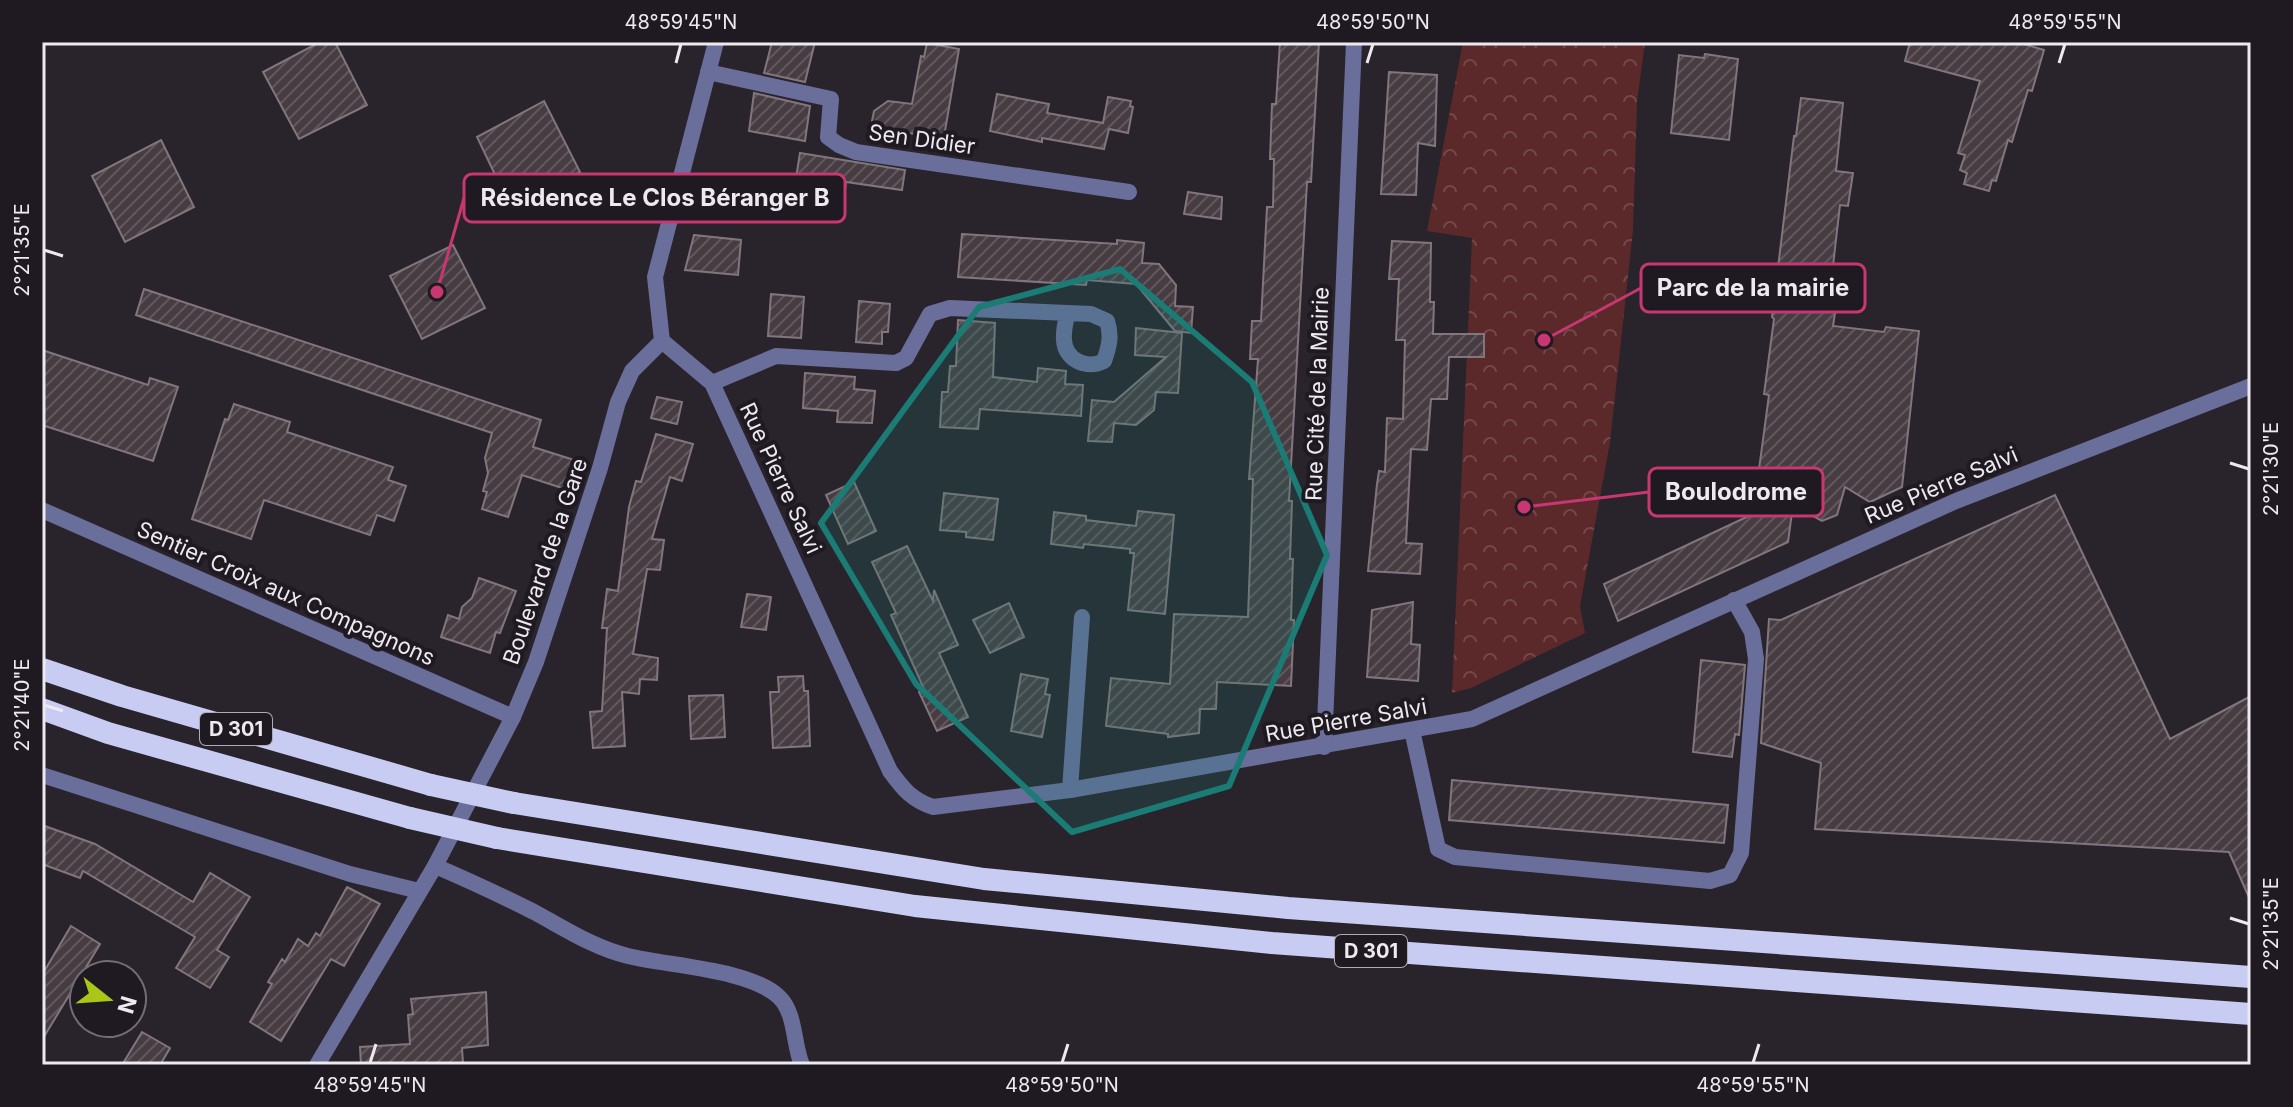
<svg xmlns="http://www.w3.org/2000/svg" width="2293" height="1107" font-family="Inter,sans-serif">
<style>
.park{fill:url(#park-crowns)}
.building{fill:url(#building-hatch);stroke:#82767c;stroke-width:2}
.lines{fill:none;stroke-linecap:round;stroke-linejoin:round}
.service{stroke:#6a6e9a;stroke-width:16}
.minor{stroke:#6a6e9a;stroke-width:16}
.trunk{stroke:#c8ccf2;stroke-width:22}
.trunk-bridge{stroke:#c8ccf2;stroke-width:22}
.marked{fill:#1a7c74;fill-opacity:0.2;stroke:#1a7c74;stroke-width:6;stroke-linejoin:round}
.ticks{fill:none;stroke:#ede9ef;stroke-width:3}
.labels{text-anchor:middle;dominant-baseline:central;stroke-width:8;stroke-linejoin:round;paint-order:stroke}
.shield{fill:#1f1a22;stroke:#afabb2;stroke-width:2}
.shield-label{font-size:20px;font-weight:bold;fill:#ede9ef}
.street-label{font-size:22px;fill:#ede9ef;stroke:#1f1a22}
.leader{fill:none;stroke:#c83771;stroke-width:3}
.callout-dot{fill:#c83771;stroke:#1f1a22;stroke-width:3}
.callout{fill:#1f1a22;stroke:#c83771;stroke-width:3}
.callout-label{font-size:24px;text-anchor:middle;font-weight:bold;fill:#ede9ef}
.neatline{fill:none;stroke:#ede9ef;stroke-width:3}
.ticks-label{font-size:20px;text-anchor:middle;fill:#ede9ef}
</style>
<defs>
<pattern id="park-crowns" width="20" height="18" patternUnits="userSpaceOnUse" patternTransform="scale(2)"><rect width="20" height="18" fill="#5c292a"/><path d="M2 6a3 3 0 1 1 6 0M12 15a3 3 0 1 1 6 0" fill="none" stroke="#744849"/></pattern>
<pattern id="building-hatch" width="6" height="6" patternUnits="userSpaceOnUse" patternTransform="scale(2)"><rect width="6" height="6" fill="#463c41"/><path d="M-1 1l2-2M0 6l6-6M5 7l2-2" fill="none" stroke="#61585d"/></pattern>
</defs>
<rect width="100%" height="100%" fill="#29232c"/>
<path class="park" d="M1463 42H1645L1637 102 1633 230 1610 442 1580 606 1585 633 1471 688 1452 693 1472 238 1427 231Z"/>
<g class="building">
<path d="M320 42H335L367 105 299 139 263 72Z"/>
<path d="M772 42H815L805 82 764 73Z"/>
<path d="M1280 42H1319L1311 182H1307L1289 501H1292L1290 559H1293L1291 620H1294L1291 686 1217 682 1216 709H1200L1199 733 1168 737V734L1106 726 1111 678 1170 684 1174 614 1248 617 1253 479H1249L1258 359H1250L1252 321H1261L1267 207H1273L1274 159H1270L1272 104H1276Z"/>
<path d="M1910 42H2017L2044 50 2032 91 2028 90 2012 142 2008 140 1996 181 1992 180 1989 191 1964 184 1967 173 1960 170 1965 155 1958 153 1980 81 1905 61Z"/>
<path d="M927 43 959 49 944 137 878 130 872 121 874 111 888 101 912 104 921 56 924 57Z"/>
<path d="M1705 54 1738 59 1729 140 1671 133 1679 55 1704 58Z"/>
<path d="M1389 72 1437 75 1435 146 1418 143 1416 195 1381 194Z"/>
<path d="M754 93 810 106 805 141 749 131Z"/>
<path d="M997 94 1049 104 1047 113 1103 123 1108 97 1131 101 1130 106 1133 107 1128 133 1109 129 1104 149 1042 138V142L990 131Z"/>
<path d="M1801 98 1843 103 1836 171 1853 173 1848 206 1840 205 1830 292 1838 293 1833 326 1884 332 1886 327 1919 331 1902 487 1870 502 1845 487 1837 515 1822 521 1793 505 1788 542 1618 621 1604 584 1753 514 1769 395 1764 394 1774 319 1772 317 1794 136H1796Z"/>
<path d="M544 101 580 172 511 208 477 137Z"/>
<path d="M161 140 194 207 125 242 92 176Z"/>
<path d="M800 153 905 170 902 190 846 182 843 205 793 197Z"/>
<path d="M1188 192 1222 197 1221 219 1184 214Z"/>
<path d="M962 234 1117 244V240L1144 243 1142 263 1159 264 1176 285 1175 306 1193 307 1191 333 1175 331 1136 284 1087 280 1086 285 958 277Z"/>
<path d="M694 235 741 240 738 275 685 270Z"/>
<path d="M1392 241 1431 243 1430 302H1434L1433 334H1484V357H1449L1447 399H1431L1427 450 1411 449 1406 543 1422 544 1420 574 1368 571 1377 484 1379 471 1385 472 1387 418 1403 419 1405 340H1396L1399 279H1389Z"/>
<path d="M453 245 485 308 422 339 390 276Z"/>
<path d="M144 289 541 420 533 447 574 460 565 489 522 475 508 517 482 509 487 492 483 491 488 473 485 458 492 433 136 315Z"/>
<path d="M771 294 804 297 801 338 768 336Z"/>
<path d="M859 301 890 304 888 332H882V344L856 342Z"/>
<path d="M958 320 995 323 993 377 1037 382 1038 368 1066 371 1065 384 1083 385 1081 416 980 409 978 429 940 427 942 392H948L950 366H956Z"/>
<path d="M1136 328 1182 333 1178 393 1156 392 1154 410 1136 425 1114 423 1112 442 1088 441 1092 400 1114 402 1166 357 1135 355Z"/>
<path d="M42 350 148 385 150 378 178 387 153 461 42 425Z"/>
<path d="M805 373 855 377 854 389 875 391 872 423 837 422 838 411 803 408Z"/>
<path d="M657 397 682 402 677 424 651 418Z"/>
<path d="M234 404 290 422 287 432 393 467 388 480 406 486 394 521 377 515 370 535 264 500 251 539 192 519 225 419 228 420Z"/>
<path d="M656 434 693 444 682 481 670 477 652 539 664 540 660 570 647 569 633 654 658 658 657 680 640 679 639 694 622 692 625 746 593 748 590 712 602 711 607 628H602L607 589 618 591 629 507 636 481 641 482Z"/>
<path d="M854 482 876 531 848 544 826 495Z"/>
<path d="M944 493 998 499 993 540 966 537V532L940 530Z"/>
<path d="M2055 495 2170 739 2251 696V902L2229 852 1815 829 1821 763 1761 743 1769 619 1781 620Z"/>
<path d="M1138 511 1174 515 1165 614 1128 610 1134 553H1130V549L1084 544 1083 548 1051 544 1054 512 1086 516V520L1136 526Z"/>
<path d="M907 546 933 601 934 590 958 645 939 653 968 717 937 731 919 692 924 689 891 615 896 613 872 562Z"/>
<path d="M479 578 516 591 500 633 496 632 490 653 441 637 448 615 459 619 462 607 472 598Z"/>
<path d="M747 594 771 597 766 630 741 627Z"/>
<path d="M1413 602 1411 644 1420 645 1418 681 1367 677 1372 610Z"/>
<path d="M1009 603 1024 637 990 653 973 620Z"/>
<path d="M1701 660 1745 665 1739 735 1735 734 1732 757 1693 752Z"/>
<path d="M1021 674 1048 679 1045 694 1050 695 1042 737 1011 731Z"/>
<path d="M803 676 804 691H808L810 746 773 748 770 692H779L778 677Z"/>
<path d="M723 695 725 737 691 739 689 696Z"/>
<path d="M1452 780 1728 805 1724 843 1449 820Z"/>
<path d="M42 825 95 844 193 902 210 873 250 897 217 950 229 957 210 988 176 968 195 937 83 871 80 878 42 864Z"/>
<path d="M347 887 380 904 344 966 331 959 281 1041 250 1022 272 984 268 982 282 959 285 962 298 939 308 946 316 933 320 936Z"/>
<path d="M71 926 100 944 42 1040V975Z"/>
<path d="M486 992 488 1045 462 1048 463 1063 361 1065 360 1047 410 1044 408 1015 413 1014 411 999Z"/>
<path d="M142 1032 170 1048 160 1065H122Z"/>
</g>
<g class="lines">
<g class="service">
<path d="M708 72 831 99 828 137 839 145 856 152 1129 192"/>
<path d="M712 383 776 356 896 363 906 358 930 314 950 308 1091 314 1107 321C1112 336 1109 347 1104 361 1087 370 1065 360 1064 340 1063 331 1066 322 1067 313"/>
<path d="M1412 730 1438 849 1455 857 1710 881 1730 875 1741 853 1756 659 1752 632 1734 600"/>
<path d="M1070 790 1082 617"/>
</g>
<g class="minor">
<path d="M662 341 712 383 890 771C903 789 912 800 933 807L1070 790 1472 719 1956 501 2251 386"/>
<path d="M42 510 513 717"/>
<path d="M1324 747 1354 42"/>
<path d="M42 775 350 874 419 891"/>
<path d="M435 866C468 880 502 896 534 912 564 928 594 948 628 956 668 966 750 969 779 997 796 1013 793 1044 802 1065"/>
<path d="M317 1065 435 866 513 717 536 662 600 468 618 402 632 371 662 341 655 277 716 42"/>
</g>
<g class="trunk">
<path d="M42 669 122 696 431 785"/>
<path d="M42 709 108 733 410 818"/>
<path d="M514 803 984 879 1288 908 2251 977"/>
<path d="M497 838 915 906 1272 943 2251 1014"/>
</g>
<g class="trunk-bridge">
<path d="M431 785 514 803"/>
<path d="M410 818 497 838"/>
</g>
</g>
<path class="marked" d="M1120 269 1252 382 1327 555 1229 786 1072 832 916 684 821 523 979 307Z"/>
<path class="ticks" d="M676 63 681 44M1367 63 1373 44M2059 63 2065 44M44 250 63 256M2230 463 2249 469M44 705 63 711M2230 918 2249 924M370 1063 376 1044M1062 1063 1068 1044M1753 1063 1759 1044"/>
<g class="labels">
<g class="shield">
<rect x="200" y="713" width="72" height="32" rx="6"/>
<rect x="1335" y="935" width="72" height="32" rx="6"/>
</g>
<g class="shield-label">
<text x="236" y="729">D 301</text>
<text x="1371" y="951">D 301</text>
</g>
<g class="street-label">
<text transform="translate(922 139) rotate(8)">Sen Didier</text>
<text transform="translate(1317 394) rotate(-88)">Rue Cité de la Mairie</text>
<text transform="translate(781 478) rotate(65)">Rue Pierre Salvi</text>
<text transform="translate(1941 485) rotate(-23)">Rue Pierre Salvi</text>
<text transform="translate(545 561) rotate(-71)">Boulevard de la Gare</text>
<text transform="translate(286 593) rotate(24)">Sentier Croix aux Compagnons</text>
<text transform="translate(1346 720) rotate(-10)">Rue Pierre Salvi</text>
</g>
</g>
<path class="leader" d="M437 292L464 198M1544 340L1641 288M1524 507L1649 492"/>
<g class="callout-dot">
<circle cx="437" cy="292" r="8"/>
<circle cx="1544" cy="340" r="8"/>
<circle cx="1524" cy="507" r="8"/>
</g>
<g class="callout">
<rect x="464" y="174" width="381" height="48" rx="8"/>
<rect x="1641" y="264" width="224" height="48" rx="8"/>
<rect x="1649" y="468" width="174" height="48" rx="8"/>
</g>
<g class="callout-label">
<text x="655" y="206">Résidence Le Clos Béranger B</text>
<text x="1753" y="296">Parc de la mairie</text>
<text x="1736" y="500">Boulodrome</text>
</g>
<rect width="2293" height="1107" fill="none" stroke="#1f1a22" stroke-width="88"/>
<g transform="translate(108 999) rotate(107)"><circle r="38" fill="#1f1a22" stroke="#716d74" stroke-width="2"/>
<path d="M0-6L14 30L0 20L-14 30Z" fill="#aac718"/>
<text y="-12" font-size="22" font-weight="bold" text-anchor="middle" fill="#ede9ef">N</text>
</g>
<rect x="44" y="44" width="2205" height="1019" class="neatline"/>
<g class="ticks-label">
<text x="681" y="29">48°59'45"N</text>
<text x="1373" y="29">48°59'50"N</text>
<text x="2065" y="29">48°59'55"N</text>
<text transform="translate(22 250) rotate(-90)" y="7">2°21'35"E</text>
<text transform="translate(2271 469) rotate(-90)" y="7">2°21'30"E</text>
<text transform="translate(22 705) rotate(-90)" y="7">2°21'40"E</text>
<text transform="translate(2271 924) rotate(-90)" y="7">2°21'35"E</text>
<text x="370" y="1092">48°59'45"N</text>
<text x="1062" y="1092">48°59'50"N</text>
<text x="1753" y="1092">48°59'55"N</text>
</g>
</svg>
